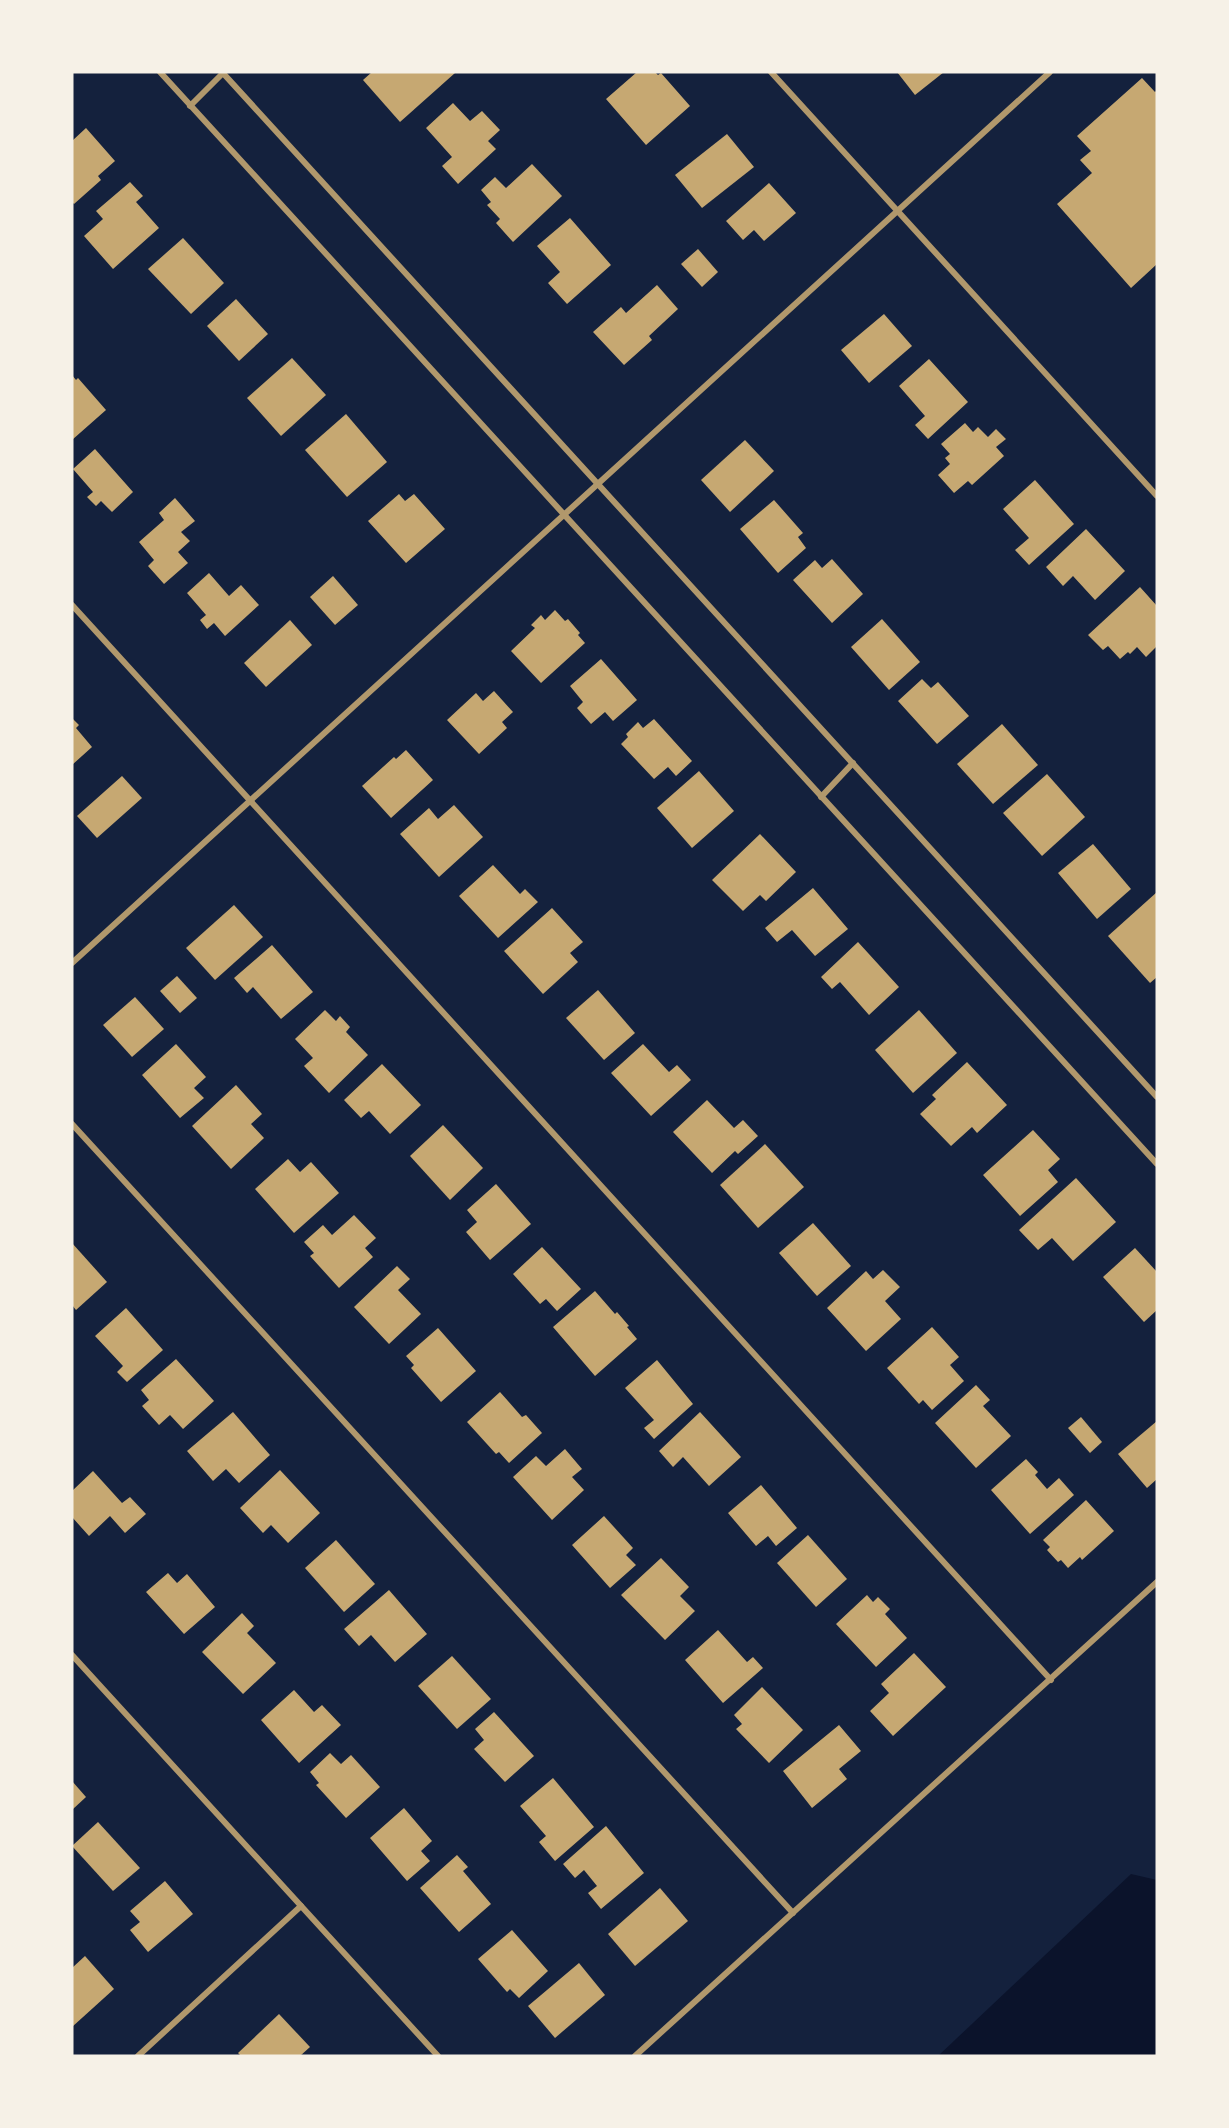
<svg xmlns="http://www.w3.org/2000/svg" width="1229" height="2128" font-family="'Sofia Sans Condensed',sans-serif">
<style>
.water{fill:#0b132b}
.building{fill:#c6a872}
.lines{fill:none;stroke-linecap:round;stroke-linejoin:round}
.minor{stroke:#b1986c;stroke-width:6}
</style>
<rect width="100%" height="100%" fill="#14213d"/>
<path class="water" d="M1131 1874 1157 1880V2056H938Z"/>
<g class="building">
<path d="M372 72H454L455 73 400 122 363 80Z"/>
<path d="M637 72H655L658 75 661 73 690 106 646 145 606 99Z"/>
<path d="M897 72H944L915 95Z"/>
<path d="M1142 78 1155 92 1157 90V264L1131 288 1057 204 1092 173 1080 160 1091 151 1077 136Z"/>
<path d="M453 103 470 121 482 111 500 130 488 141 496 149 458 184 442 166 452 157 426 128Z"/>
<path d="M86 128 115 161 98 176 101 180 74 204 72 202V141Z"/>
<path d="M727 134 754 167 702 208 675 175Z"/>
<path d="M532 164 562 196 513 242 496 223 500 219 487 205 491 202 481 190 495 177 506 188Z"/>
<path d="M130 182 143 196 136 202 159 228 113 269 84 236 103 219 96 211Z"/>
<path d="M769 183 796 213 764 241 754 230 743 240 726 221Z"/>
<path d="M570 218 611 265 567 304 548 283 560 272 537 246Z"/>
<path d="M183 238 224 283 191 314 148 269Z"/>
<path d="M698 249 718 272 702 287 681 264Z"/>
<path d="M657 285 678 309 649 336 652 340 624 365 593 332 621 307 626 313Z"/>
<path d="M236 299 268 334 239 361 207 326Z"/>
<path d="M884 314 912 346 869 383 841 350Z"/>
<path d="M292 358 326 395 281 436 247 398Z"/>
<path d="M929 359 968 402 928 439 915 425 925 416 899 386Z"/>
<path d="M72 375 76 380 78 378 106 410 72 440Z"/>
<path d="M346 414 387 462 347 497 305 450Z"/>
<path d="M965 423 973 432 978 427 988 437 996 429 1006 439 996 447 1004 456 972 485 968 481 954 493 938 475 950 464 945 458 950 454 941 444Z"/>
<path d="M745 440 774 471 730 512 701 480Z"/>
<path d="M95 449 133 492 112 512 101 501 96 506 87 497 93 492 73 469Z"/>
<path d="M1035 480 1074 524 1029 565 1015 550 1029 538 1003 509Z"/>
<path d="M399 494 405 501 414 494 445 529 406 563 368 521Z"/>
<path d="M175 498 195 521 181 532 190 541 178 552 188 563 164 584 148 566 154 560 139 542 164 520 159 513Z"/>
<path d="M774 500 803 533 798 537 806 548 778 573 740 529Z"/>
<path d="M1086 529 1125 571 1095 600 1073 576 1063 586 1046 567Z"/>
<path d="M832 559 863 594 832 623 793 580 815 560 822 568Z"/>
<path d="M209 573 229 596 241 585 259 605 225 636 214 623 207 629 200 620 206 615 187 593Z"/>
<path d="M333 576 358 605 335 625 310 597Z"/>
<path d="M1140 587 1157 606V646L1146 657 1137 647 1130 654 1128 652 1120 659 1108 646 1103 650 1088 635Z"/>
<path d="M555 610 565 621 568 619 580 633 578 635 585 643 541 683 511 651 535 628 531 625 541 615 545 620Z"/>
<path d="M882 619 920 662 889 690 851 647Z"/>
<path d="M290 620 312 645 266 687 244 663Z"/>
<path d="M601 659 637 700 613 721 605 712 591 724 577 708 583 702 570 686Z"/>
<path d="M922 679 931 688 938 682 969 716 937 744 898 701Z"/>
<path d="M494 691 513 712 502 722 507 728 479 754 447 720 476 693 483 701Z"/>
<path d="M72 718 79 725 76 728 92 747 72 765Z"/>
<path d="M654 719 692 761 676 776 668 767 654 779 621 744 628 737 626 734 638 722 643 728Z"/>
<path d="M1002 724 1038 765 993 804 957 764Z"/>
<path d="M406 750 433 780 391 818 362 786 394 757 396 759Z"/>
<path d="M699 771 734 811 692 848 657 808Z"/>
<path d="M1047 774 1085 817 1042 856 1003 813Z"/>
<path d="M122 776 142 798 97 838 77 816Z"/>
<path d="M454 805 483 837 439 877 400 834 429 808 438 819Z"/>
<path d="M760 834 796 872 766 901 760 895 743 911 712 880Z"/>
<path d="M1093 844 1131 889 1097 919 1058 873Z"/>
<path d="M493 865 520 894 525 889 538 902 498 938 459 896Z"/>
<path d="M813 888 848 929 815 956 792 930 777 942 765 928Z"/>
<path d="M1157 892V977L1150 983 1108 936Z"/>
<path d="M234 905 263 937 215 980 186 948Z"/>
<path d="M552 908 583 942 570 953 578 962 543 994 504 951Z"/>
<path d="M858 942 899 987 869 1015 840 982 832 989 821 977Z"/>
<path d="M272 945 313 992 281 1019 253 987 247 993 234 978Z"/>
<path d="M177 976 197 998 180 1013 160 991Z"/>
<path d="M598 990 635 1033 604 1060 566 1018Z"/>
<path d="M135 997 164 1029 132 1057 103 1025Z"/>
<path d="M325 1010 336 1021 340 1016 350 1027 346 1032 368 1055 329 1093 304 1066 313 1058 295 1039Z"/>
<path d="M919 1010 957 1053 913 1093 875 1050Z"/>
<path d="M176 1044 206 1077 194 1088 204 1098 180 1118 142 1075Z"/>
<path d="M643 1044 669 1072 677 1065 691 1080 651 1116 611 1073Z"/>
<path d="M967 1062 1007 1105 977 1133 972 1127 951 1146 920 1114 936 1099 932 1095Z"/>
<path d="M382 1064 421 1105 390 1134 369 1111 361 1118 344 1100Z"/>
<path d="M236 1085 262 1114 251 1124 264 1138 231 1169 192 1126Z"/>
<path d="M707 1100 734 1128 743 1120 758 1136 738 1154 735 1151 712 1173 673 1132Z"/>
<path d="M443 1125 483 1168 450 1200 410 1156Z"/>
<path d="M1033 1130 1060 1159 1048 1170 1058 1182 1020 1216 983 1175Z"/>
<path d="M765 1144 804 1187 758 1228 720 1185Z"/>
<path d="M288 1159 300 1172 311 1162 339 1193 294 1233 255 1189Z"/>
<path d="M1076 1178 1116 1222 1073 1261 1052 1238 1038 1250 1019 1230Z"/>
<path d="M496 1184 531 1224 490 1260 466 1232 477 1222 467 1210Z"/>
<path d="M354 1215 376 1238 365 1248 373 1257 339 1288 310 1256 314 1253 304 1242 323 1225 332 1235Z"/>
<path d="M813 1223 851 1266 817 1296 779 1253Z"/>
<path d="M72 1243 107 1282 76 1310 72 1305Z"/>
<path d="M542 1247 581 1289 557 1311 546 1299 540 1304 513 1274Z"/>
<path d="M1135 1248 1157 1272V1310L1144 1322 1103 1277Z"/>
<path d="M397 1266 410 1279 398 1290 421 1314 389 1344 354 1307Z"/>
<path d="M883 1270 900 1287 885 1301 901 1319 866 1351 827 1308 866 1271 873 1279Z"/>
<path d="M595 1291 615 1314 617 1312 629 1326 627 1327 637 1339 595 1376 553 1327Z"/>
<path d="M126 1308 163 1350 127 1382 117 1372 123 1366 95 1336Z"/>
<path d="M932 1327 959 1357 950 1365 964 1381 932 1410 923 1400 919 1404 887 1368Z"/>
<path d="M438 1328 476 1371 441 1402 411 1368 414 1365 406 1356Z"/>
<path d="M176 1359 214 1401 183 1429 170 1415 159 1425 142 1406 149 1400 141 1390Z"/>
<path d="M657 1360 693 1404 654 1439 644 1428 654 1420 625 1388Z"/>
<path d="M976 1385 990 1400 983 1406 1011 1436 976 1468 935 1423Z"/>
<path d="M500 1392 522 1417 526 1415 542 1433 509 1463 499 1452 496 1454 467 1422Z"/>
<path d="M233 1412 270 1455 239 1483 226 1469 213 1481 187 1451Z"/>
<path d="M700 1412 741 1457 709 1486 683 1457 673 1467 659 1451Z"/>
<path d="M1081 1417 1102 1442 1090 1453 1068 1428Z"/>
<path d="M1157 1421V1479L1147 1488 1118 1454Z"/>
<path d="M565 1449 582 1469 572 1477 584 1490 552 1520 513 1477 536 1456 546 1466Z"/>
<path d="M1026 1459 1038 1472 1035 1475 1047 1489 1059 1478 1074 1495 1030 1534 991 1490Z"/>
<path d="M280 1470 320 1513 288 1543 271 1525 263 1533 240 1508Z"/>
<path d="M93 1471 122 1503 130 1497 146 1514 125 1533 110 1516 89 1536 72 1517V1491Z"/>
<path d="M761 1485 797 1528 776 1546 768 1536 756 1546 728 1513Z"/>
<path d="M1086 1500 1114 1531 1082 1560 1080 1557 1068 1568 1061 1560 1058 1562 1047 1550 1050 1547 1043 1540Z"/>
<path d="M604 1516 633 1548 626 1555 636 1565 610 1588 572 1545Z"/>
<path d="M808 1535 847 1579 816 1607 777 1563Z"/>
<path d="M336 1540 375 1584 344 1612 305 1568Z"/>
<path d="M661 1558 689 1587 680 1596 695 1611 665 1640 621 1595Z"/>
<path d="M168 1573 177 1583 187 1574 215 1607 184 1634 146 1592Z"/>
<path d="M389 1590 427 1634 395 1662 371 1635 359 1646 344 1629Z"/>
<path d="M867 1595 873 1602 878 1597 890 1609 885 1614 907 1638 876 1667 836 1624Z"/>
<path d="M242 1613 254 1626 247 1633 276 1663 243 1694 202 1652Z"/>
<path d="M718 1630 747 1662 753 1657 763 1668 723 1703 685 1660Z"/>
<path d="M914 1653 946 1687 893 1736 870 1711 889 1693 881 1684Z"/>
<path d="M452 1656 491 1699 457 1729 418 1686Z"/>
<path d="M762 1687 803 1730 769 1763 736 1729 742 1724 734 1715Z"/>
<path d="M294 1690 314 1712 322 1705 341 1725 299 1763 261 1720Z"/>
<path d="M494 1712 534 1756 505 1782 474 1749 484 1740 475 1729Z"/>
<path d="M839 1725 861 1751 839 1769 847 1779 812 1808 783 1771Z"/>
<path d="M330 1753 341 1764 351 1755 380 1787 346 1818 316 1785 319 1783 310 1772Z"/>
<path d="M553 1778 594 1827 555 1861 539 1842 546 1836 520 1806Z"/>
<path d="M72 1781 86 1797 72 1810Z"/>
<path d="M404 1808 432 1841 421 1851 430 1861 407 1881 370 1838Z"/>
<path d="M98 1822 140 1868 113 1891 72 1846Z"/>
<path d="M606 1826 644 1873 601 1909 588 1893 597 1886 584 1870 575 1878 563 1864Z"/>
<path d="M457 1855 468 1867 463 1871 491 1904 459 1932 420 1888Z"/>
<path d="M165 1881 193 1914 148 1952 130 1930 140 1922 130 1911Z"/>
<path d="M660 1888 688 1921 635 1966 608 1934Z"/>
<path d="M512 1930 548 1971 519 1998 510 1989 507 1992 478 1959Z"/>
<path d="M85 1956 114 1989 72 2027V1968Z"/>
<path d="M579 1963 605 1995 555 2038 528 2006Z"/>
<path d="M279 2014 310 2047 300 2056H241L238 2053Z"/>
</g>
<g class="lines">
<g class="minor">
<path d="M160 72 1157 1164"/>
<path d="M222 72 1157 1097"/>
<path d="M771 72 1157 496"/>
<path d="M190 106 223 73"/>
<path d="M72 605 1051 1680"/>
<path d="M821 797 853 763"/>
<path d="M72 963 1050 72"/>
<path d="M72 1124 793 1913"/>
<path d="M72 1655 438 2056"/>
<path d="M138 2056 301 1906"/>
<path d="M635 2056 1157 1582"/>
</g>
</g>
<rect width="1229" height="2128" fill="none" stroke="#f6f1e7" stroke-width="147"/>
</svg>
